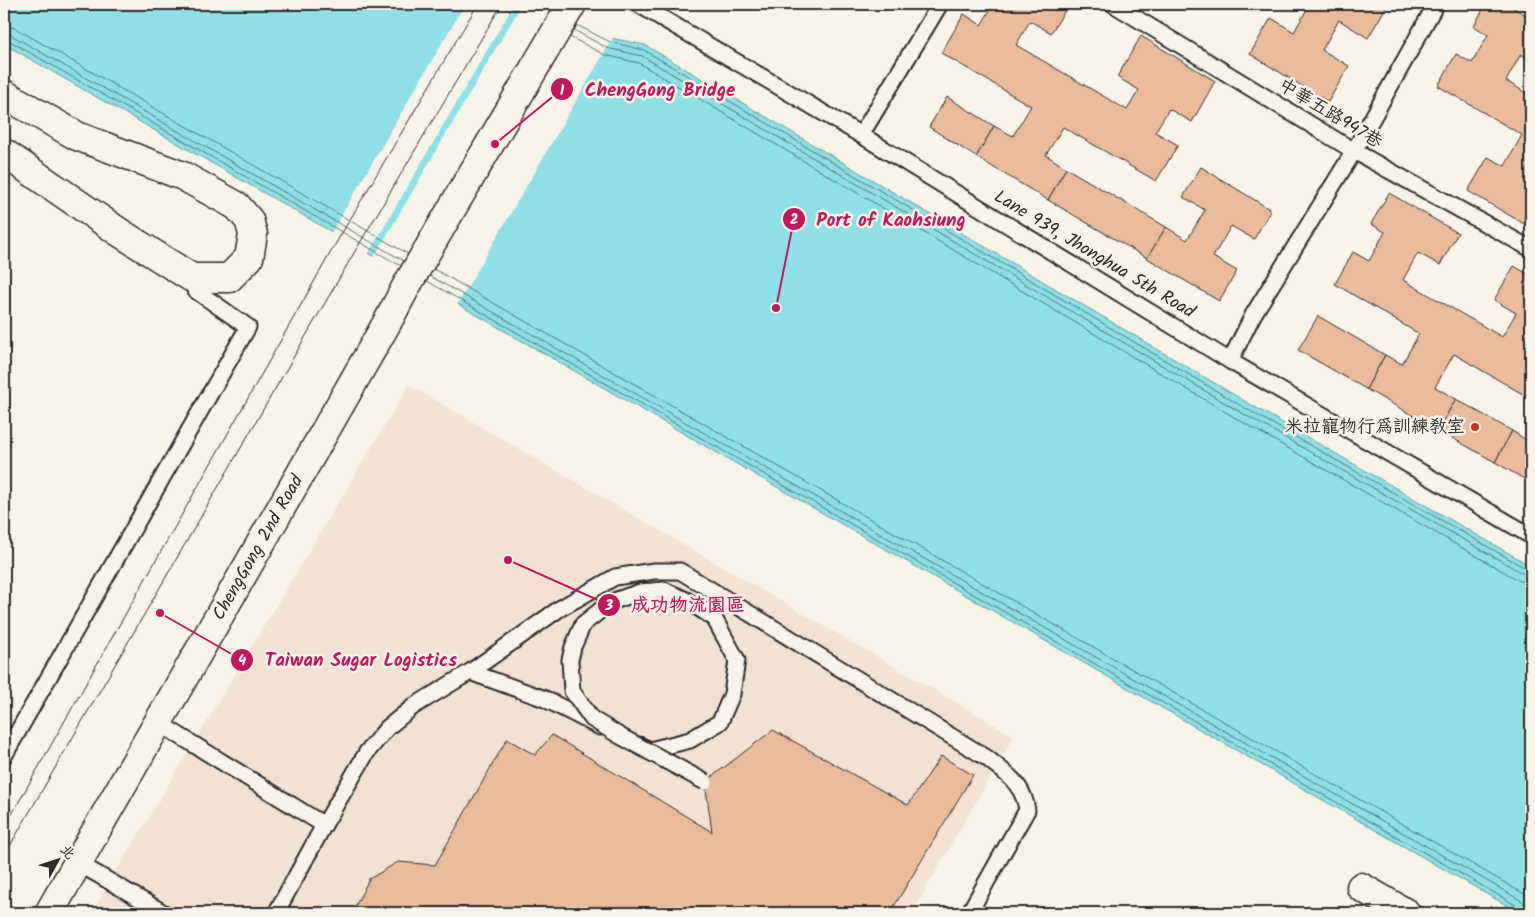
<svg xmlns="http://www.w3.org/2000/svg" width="1535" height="917" font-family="Kalam,'LXGW WenKai TC',sans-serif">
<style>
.built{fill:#f3e2d1}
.water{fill:#8ee0e6;stroke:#66989b}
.pier{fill:#f7f3e8}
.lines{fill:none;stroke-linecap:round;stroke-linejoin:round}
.shore{stroke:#537376;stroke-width:1}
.building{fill:#e9bb9a;stroke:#2b2b2b}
.service-casing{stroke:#2b2b2b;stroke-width:19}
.minor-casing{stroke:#2b2b2b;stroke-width:31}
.tertiary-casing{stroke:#2b2b2b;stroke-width:31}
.service{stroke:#f7f3e8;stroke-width:15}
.minor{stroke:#f7f3e8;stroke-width:28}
.tertiary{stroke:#f7f3e8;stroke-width:28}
.tram{stroke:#2b2b2b;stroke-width:1}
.service-bridge-casing{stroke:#2b2b2b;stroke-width:19;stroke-linecap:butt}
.service-bridge{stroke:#f7f3e8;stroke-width:15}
.poi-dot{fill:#c8321e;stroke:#f7f3e8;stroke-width:2}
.labels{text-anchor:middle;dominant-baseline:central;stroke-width:5;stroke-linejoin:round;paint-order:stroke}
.street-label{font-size:18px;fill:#2b2b2b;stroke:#f7f3e8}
.poi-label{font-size:18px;fill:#2b2b2b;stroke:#f7f3e8;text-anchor:end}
.leader{fill:none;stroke:#c2185b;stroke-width:2}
.callout-dot{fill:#c2185b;stroke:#f7f3e8;stroke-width:2}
.mark-label{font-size:15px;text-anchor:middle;font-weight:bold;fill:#fff}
.callout-label{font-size:19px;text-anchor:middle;font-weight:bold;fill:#c2185b;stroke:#f7f3e8;stroke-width:5;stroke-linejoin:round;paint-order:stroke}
</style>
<rect width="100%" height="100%" fill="#f7f3e8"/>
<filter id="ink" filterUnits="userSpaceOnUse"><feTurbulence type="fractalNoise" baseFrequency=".02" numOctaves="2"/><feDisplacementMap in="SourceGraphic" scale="10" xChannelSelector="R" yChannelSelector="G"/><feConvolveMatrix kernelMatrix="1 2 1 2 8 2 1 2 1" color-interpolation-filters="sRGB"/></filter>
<g filter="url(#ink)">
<path class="built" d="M409 385 1014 736 912 913H91Z"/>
<path class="water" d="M4 4H550L611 38 645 45 1253 406 1531 566V913H1520L4 44Z"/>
<g class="pier">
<path d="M465 4H514L367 256 330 235Z"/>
<path d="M522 4H555L614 36 456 307 373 259Z"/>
</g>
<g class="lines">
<g class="shore">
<path d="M577 25 610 42 644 50 1250 411 1527 569 1531 570"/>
<path d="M4 26 15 28 408 254"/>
<path d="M574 30 607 48 642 56 1247 416 1524 574 1531 576"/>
<path d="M4 33 11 35 404 261"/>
<path d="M570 37 605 55 639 63 1244 423 1520 581 1531 583"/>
<path d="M4 40H8L401 266"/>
<path d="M434 269 1526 895 1531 899"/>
<path d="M430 276 1522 901 1527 906 1528 913"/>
<path d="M427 281 1519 907 1522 909V913"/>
</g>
</g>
<g class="building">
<path d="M994 4H1069L1051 33 1030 21 1016 45 1127 110 1139 90 1117 77 1141 36 1215 81 1192 122 1169 109 1155 132 1178 145 1156 181 1063 127 1046 155 1066 168 1048 200 976 157 994 126 1013 136 1031 106 941 53 964 14 981 25Z"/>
<path d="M1310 4H1388L1368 38 1339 20 1322 50 1349 66 1328 102 1250 54 1271 18 1294 32Z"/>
<path d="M1486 4H1507L1531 18V60L1521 54 1506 81 1531 96V228L1468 191 1488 157 1505 166 1522 135 1438 86 1456 54 1472 63 1488 35 1474 26Z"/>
<path d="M947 97 994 126 976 157 929 127Z"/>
<path d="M1201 167 1271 210 1254 239 1231 226 1213 257 1237 271 1219 301 1147 258 1166 227 1187 240 1205 210 1183 197Z"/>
<path d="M1066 168 1166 227 1147 258 1048 200Z"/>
<path d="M1389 193 1458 233 1440 265 1418 253 1403 280 1502 337 1516 313 1494 300 1514 266 1531 276V399L1454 354 1435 387 1456 399 1438 430 1366 389 1385 355 1402 364 1419 334 1335 284 1353 252 1369 261 1385 232 1371 224Z"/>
<path d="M1318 316 1385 355 1366 389 1298 350Z"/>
<path d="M1456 399 1512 431 1495 462 1438 430Z"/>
<path d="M1512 431 1531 443V483L1495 462Z"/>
<path d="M773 730 908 805 941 756 973 775 890 913H352L369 879 398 862 435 865 507 739 535 755 552 735 712 832 705 782Z"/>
</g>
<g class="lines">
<g class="service-casing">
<g id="service">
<path d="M638 4 861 135 1230 361 1531 536"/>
<path d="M1113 4 1354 151 1531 249"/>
<path d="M861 135 940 4"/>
<path d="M1230 361 1253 315 1354 151 1436 4"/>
<path d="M470 672 545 699 600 727"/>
<path d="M159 723 324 825"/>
<path d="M639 745 650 750 690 740 720 722 732 694 737 660 714 618"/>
<path d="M4 756 248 327 195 290 192 278"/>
<path d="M78 863 164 913"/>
<path d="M276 913 324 825 367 752 387 728 414 706 470 672 559 609 615 577 654 571H680L987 758C1007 775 1023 783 1027 810L969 913"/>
</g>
</g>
<g class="minor-casing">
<g id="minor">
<path d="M4 94 77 136 183 176 237 206 249 220 253 234 249 258 229 278H192L119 232 4 153"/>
<path d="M1361 887 1406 913"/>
</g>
</g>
<g class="tertiary-casing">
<g id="tertiary">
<path id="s1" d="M49 913 388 321 407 285 572 4"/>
</g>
</g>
<use href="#service" class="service"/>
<use href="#minor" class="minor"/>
<use href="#tertiary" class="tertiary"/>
<g class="tram">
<path d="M4 828 336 243 478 4"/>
<path d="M4 856 354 253 502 4"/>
</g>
<g class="service-bridge-casing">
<path id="service-bridge" d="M705 782 620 736 592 719 572 691 570 660 573 647 583 624 611 602 640 592 664 590 686 600 714 618"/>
</g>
<use href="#service-bridge" class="service-bridge"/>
</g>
</g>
<circle class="poi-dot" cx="1475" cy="427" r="5"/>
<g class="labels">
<g class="street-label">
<text transform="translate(1330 114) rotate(31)">中華五路947巷</text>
<text transform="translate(1094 255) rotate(31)">Lane 939, Jhonghua 5th Road</text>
<text stroke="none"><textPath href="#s1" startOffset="421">ChengGong 2nd Road</textPath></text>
</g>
<g class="poi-label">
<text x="1465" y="427">米拉寵物行為訓練教室</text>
</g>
</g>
<path class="leader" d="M495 144L562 89M776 308L794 219M508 560L609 605M160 613L242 660"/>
<g class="callout-dot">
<circle cx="495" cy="144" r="5"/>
<circle cx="776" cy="308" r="5"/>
<circle cx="508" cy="560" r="5"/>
<circle cx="160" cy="613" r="5"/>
<circle cx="562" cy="89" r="12"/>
<circle cx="794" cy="219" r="12"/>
<circle cx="609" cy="605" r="12"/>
<circle cx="242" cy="660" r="12"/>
</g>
<g class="mark-label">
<text x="562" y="95">1</text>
<text x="794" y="224">2</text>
<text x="609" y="610">3</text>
<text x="242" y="665">4</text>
</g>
<g class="callout-label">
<text x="660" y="96">ChengGong Bridge</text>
<text x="891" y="226">Port of Kaohsiung</text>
<text x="688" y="611">成功物流園區</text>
<text x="361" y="666">Taiwan Sugar Logistics</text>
</g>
<rect width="1535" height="917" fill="none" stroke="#f7f3e8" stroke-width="20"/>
<rect x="10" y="10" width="1515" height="897" fill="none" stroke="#2b2b2b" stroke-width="2" filter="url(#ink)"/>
<g transform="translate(58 860) rotate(50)" stroke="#f7f3e8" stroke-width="4" paint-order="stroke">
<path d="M0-4L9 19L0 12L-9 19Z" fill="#2b2b2b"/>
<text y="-8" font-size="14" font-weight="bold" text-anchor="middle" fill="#2b2b2b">北</text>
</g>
</svg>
